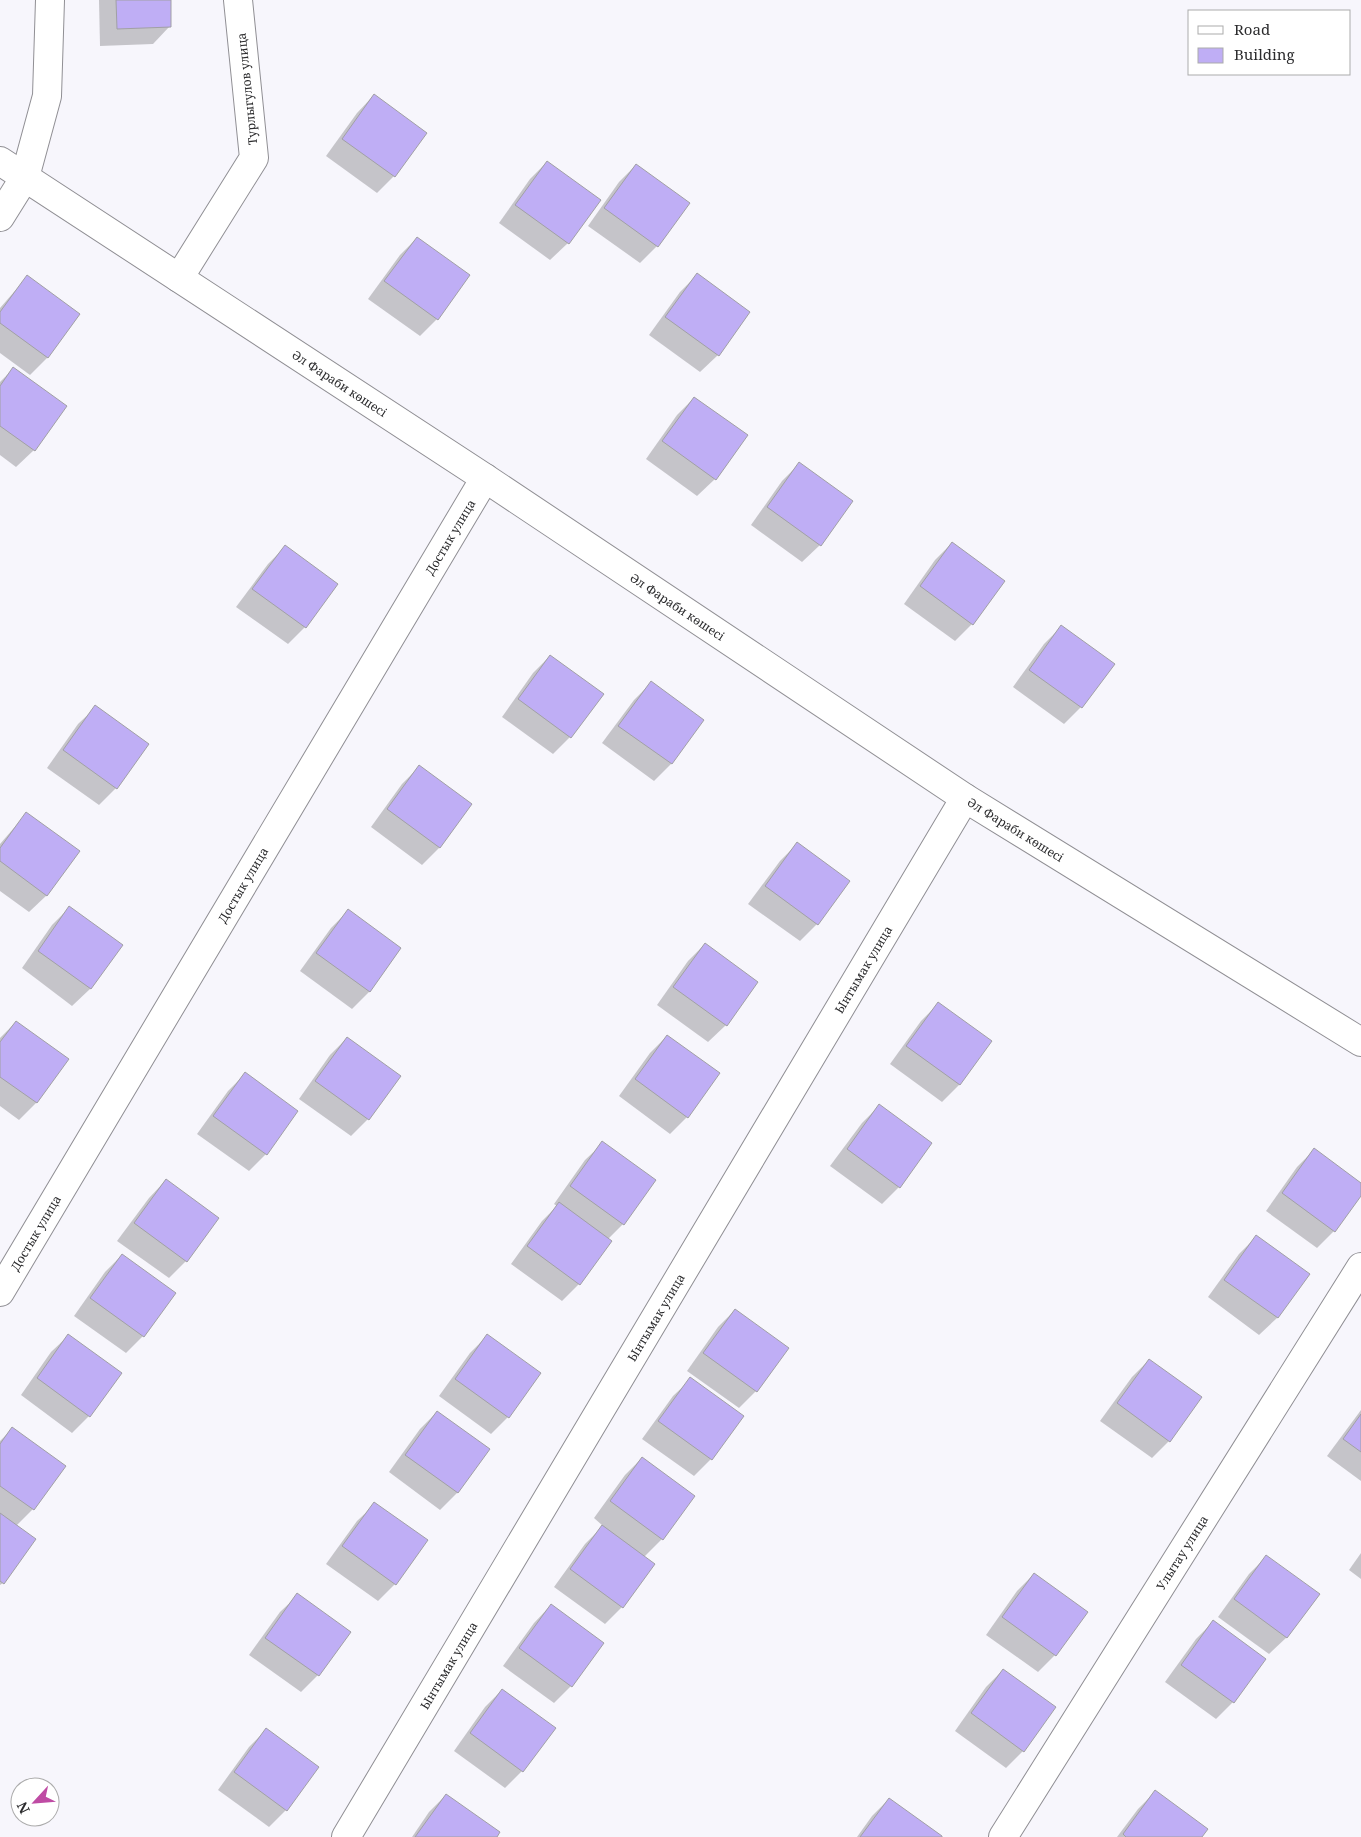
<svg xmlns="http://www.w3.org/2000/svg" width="1361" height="1837" font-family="'Noto Serif',serif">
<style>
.shadow{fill:#0003}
.building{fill:#bfaef5;stroke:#a1a0a5}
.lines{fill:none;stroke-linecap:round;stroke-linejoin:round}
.minor-casing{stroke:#908f94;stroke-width:30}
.tertiary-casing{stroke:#908f94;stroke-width:30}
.minor{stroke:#fff;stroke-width:28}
.tertiary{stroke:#fff;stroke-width:28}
.labels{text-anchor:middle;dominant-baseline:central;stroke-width:4.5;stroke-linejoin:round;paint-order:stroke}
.street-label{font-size:12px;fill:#2c2c2e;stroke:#fff}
</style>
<rect width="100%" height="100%" fill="#f7f6fc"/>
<g class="shadow">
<path d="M99 0H169L170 26 153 44 100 46Z"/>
<path d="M374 95 394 176 377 193 326 156 357 113Z"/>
<path d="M547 162 599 200 568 243 550 260 499 223 530 179Z"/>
<path d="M636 165 688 203 657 246 640 263 588 226 619 182Z"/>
<path d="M417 238 437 319 420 336 368 299 400 255Z"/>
<path d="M697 275 748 312 718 355 700 372 649 335 680 292Z"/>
<path d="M27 277 78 315 47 358 30 375 0 353V308Z"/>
<path d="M13 369 34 450 16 467 0 455V382Z"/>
<path d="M694 398 746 436 715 479 697 496 646 459 677 415Z"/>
<path d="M799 464 820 545 802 562 751 525 782 481Z"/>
<path d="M952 543 972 624 955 641 904 604 935 560Z"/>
<path d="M285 547 336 584 305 627 288 644 236 607 268 564Z"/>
<path d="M1061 627 1081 707 1064 724 1013 687 1044 644Z"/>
<path d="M550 656 570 737 553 754 502 717 533 673Z"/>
<path d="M651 683 702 721 671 764 654 781 602 743 634 700Z"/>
<path d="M96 707 116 788 99 805 47 768 78 724Z"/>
<path d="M419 767 471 804 439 848 422 865 371 827 402 784Z"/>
<path d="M26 814 47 895 29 912 0 891V844Z"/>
<path d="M797 844 817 924 800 941 748 904 780 861Z"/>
<path d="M69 908 121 945 90 989 72 1006 22 968 52 925Z"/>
<path d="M348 911 400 949 369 992 352 1009 300 971 331 928Z"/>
<path d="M705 944 756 982 726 1025 708 1042 657 1005 688 961Z"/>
<path d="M938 1004 990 1041 959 1085 942 1102 890 1064 921 1021Z"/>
<path d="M16 1022 67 1059 36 1103 19 1120 0 1106V1038Z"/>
<path d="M667 1036 687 1117 670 1134 619 1096 650 1053Z"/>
<path d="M347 1038 399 1076 368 1119 351 1136 299 1099 330 1055Z"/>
<path d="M245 1074 297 1111 266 1154 249 1171 197 1134 228 1091Z"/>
<path d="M879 1106 899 1187 882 1204 830 1166 862 1123Z"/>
<path d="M603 1143 623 1224 608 1239 579 1284 562 1301 511 1264 542 1221 557 1206 554 1204 585 1160Z"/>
<path d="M1314 1150 1361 1184V1194L1334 1231 1317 1248 1266 1211 1297 1167Z"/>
<path d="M166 1180 186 1261 169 1278 117 1241 149 1198Z"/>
<path d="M1256 1237 1308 1274 1277 1318 1259 1335 1208 1297 1239 1254Z"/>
<path d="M122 1255 174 1293 143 1336 126 1353 74 1316 105 1272Z"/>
<path d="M735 1310 787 1348 756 1391 739 1408 687 1371 718 1327Z"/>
<path d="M69 1335 89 1416 72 1433 21 1395 51 1352Z"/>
<path d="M487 1336 508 1417 491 1434 439 1396 470 1353Z"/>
<path d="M1149 1360 1169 1441 1152 1458 1100 1421 1132 1377Z"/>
<path d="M691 1379 742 1416 711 1459 694 1476 642 1439 673 1396Z"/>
<path d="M1361 1410V1481L1327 1456Z"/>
<path d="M437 1412 488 1449 457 1493 440 1510 389 1472 420 1429Z"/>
<path d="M12 1429 64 1466 33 1509 16 1526 3 1583 0 1585V1441Z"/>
<path d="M642 1458 662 1539 644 1557 622 1607 605 1624 554 1587 585 1544 603 1526 594 1518 625 1475Z"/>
<path d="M375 1504 395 1584 378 1601 326 1564 357 1521Z"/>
<path d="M1361 1553V1579L1349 1570Z"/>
<path d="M1266 1557 1287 1637 1269 1654 1218 1617 1249 1574Z"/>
<path d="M1034 1574 1086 1612 1055 1655 1038 1672 986 1635 1017 1591Z"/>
<path d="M298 1595 349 1632 318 1675 301 1692 249 1655 280 1612Z"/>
<path d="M551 1605 571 1686 554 1703 503 1666 534 1623Z"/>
<path d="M1213 1622 1233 1702 1216 1719 1165 1682 1196 1639Z"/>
<path d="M1003 1670 1023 1751 1006 1768 955 1731 986 1687Z"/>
<path d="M502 1690 522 1771 505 1788 454 1751 485 1707Z"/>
<path d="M266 1730 286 1810 269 1827 218 1790 249 1747Z"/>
<path d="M1155 1792 1201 1837H1117L1138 1809Z"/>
<path d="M446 1795 495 1837H412L429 1812Z"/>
<path d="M889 1799 940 1837H857L872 1816Z"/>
</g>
<g class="building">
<path d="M116 0H171V27L117 29Z"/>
<path d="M374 94 427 133 395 177 342 139Z"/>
<path d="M547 161 601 200 569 244 515 205Z"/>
<path d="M636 164 690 203 658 247 604 208Z"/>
<path d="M417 237 470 275 438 320 384 281Z"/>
<path d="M697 273 750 312 719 356 665 317Z"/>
<path d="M27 275 80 314 48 358 0 323V312Z"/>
<path d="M13 367 67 406 35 451 0 426V386Z"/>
<path d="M694 397 748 435 716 480 662 441Z"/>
<path d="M799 462 853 501 821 546 767 507Z"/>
<path d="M952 542 1005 581 973 625 920 586Z"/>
<path d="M285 545 338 584 306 628 252 589Z"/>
<path d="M1061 625 1115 664 1082 708 1029 670Z"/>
<path d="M550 655 604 694 571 738 518 699Z"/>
<path d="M651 681 704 720 672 764 618 726Z"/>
<path d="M95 705 149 744 117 789 63 750Z"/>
<path d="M419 765 472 804 440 848 387 809Z"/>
<path d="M26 812 80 851 47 896 0 861V848Z"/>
<path d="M797 842 850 881 818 925 765 886Z"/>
<path d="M69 906 123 945 91 989 38 951Z"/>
<path d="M348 909 401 948 370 992 316 953Z"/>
<path d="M705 943 758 982 727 1026 673 987Z"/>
<path d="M938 1002 992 1041 960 1085 906 1046Z"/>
<path d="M16 1021 69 1059 37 1103 0 1077V1042Z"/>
<path d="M667 1035 720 1073 688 1118 635 1079Z"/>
<path d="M347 1037 401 1076 369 1120 315 1081Z"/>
<path d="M245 1072 298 1111 267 1155 213 1116Z"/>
<path d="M879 1104 932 1143 900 1188 847 1149Z"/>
<path d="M602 1141 656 1180 624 1225 570 1186Z"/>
<path d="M1314 1148 1361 1183V1196L1335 1232 1282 1193Z"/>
<path d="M166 1179 219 1218 187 1262 134 1223Z"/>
<path d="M559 1202 612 1241 580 1285 527 1246Z"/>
<path d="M1256 1235 1310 1274 1278 1318 1224 1280Z"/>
<path d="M122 1254 176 1293 144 1337 90 1298Z"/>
<path d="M735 1309 789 1348 757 1392 703 1353Z"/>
<path d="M68 1334 122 1373 90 1417 37 1378Z"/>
<path d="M487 1334 541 1373 509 1418 455 1379Z"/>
<path d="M1149 1359 1202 1397 1170 1442 1117 1403Z"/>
<path d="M690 1377 744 1416 712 1460 658 1421Z"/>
<path d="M437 1411 490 1449 458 1493 405 1455Z"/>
<path d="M1361 1414V1452L1343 1439Z"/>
<path d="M12 1427 66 1466 34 1510 0 1486V1444Z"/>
<path d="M642 1457 695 1496 663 1540 610 1501Z"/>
<path d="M374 1502 428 1540 396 1585 342 1546Z"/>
<path d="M0 1513 36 1539 4 1584 0 1581Z"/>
<path d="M602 1525 655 1564 623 1608 570 1569Z"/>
<path d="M1266 1555 1320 1594 1287 1638 1234 1599Z"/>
<path d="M1034 1573 1088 1612 1056 1656 1002 1617Z"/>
<path d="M297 1593 351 1632 319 1676 265 1638Z"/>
<path d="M551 1604 604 1643 572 1687 519 1648Z"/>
<path d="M1213 1620 1266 1659 1234 1703 1181 1665Z"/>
<path d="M1003 1669 1056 1707 1024 1752 971 1713Z"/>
<path d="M502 1689 556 1728 523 1772 470 1733Z"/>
<path d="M266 1728 319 1767 287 1811 234 1772Z"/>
<path d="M1155 1790 1208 1829 1202 1837H1126L1123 1834Z"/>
<path d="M446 1794 500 1832 497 1837H415Z"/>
<path d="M889 1798 942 1836V1837H860Z"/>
</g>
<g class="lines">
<g class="minor-casing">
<g id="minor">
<path d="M0 217 25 177 47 96 50 0"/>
<path d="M179 278 254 158 238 0"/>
<path id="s1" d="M0 1292 485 478"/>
<path id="s2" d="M346 1837 965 798"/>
<path id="s3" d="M1003 1837 1361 1267"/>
</g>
</g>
<g class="tertiary-casing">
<g id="tertiary">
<path id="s4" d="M0 161 485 478 965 798 1361 1042"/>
</g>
</g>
<use href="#minor" class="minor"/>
<use href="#tertiary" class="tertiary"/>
</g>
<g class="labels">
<g class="street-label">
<text transform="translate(247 89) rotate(-96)">Турлыгулов улица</text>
<text stroke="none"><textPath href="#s4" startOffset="406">Әл Фараби көшесі</textPath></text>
<text stroke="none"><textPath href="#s1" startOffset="879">Достык улица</textPath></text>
<text stroke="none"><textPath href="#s4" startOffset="811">Әл Фараби көшесі</textPath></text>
<text stroke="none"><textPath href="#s4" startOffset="1216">Әл Фараби көшесі</textPath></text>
<text stroke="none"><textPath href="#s1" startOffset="474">Достык улица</textPath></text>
<text stroke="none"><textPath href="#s2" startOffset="1010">Ынтымак улица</textPath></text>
<text stroke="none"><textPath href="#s1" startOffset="69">Достык улица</textPath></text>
<text stroke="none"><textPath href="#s2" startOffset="605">Ынтымак улица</textPath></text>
<text stroke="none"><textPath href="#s3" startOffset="336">Улытау улица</textPath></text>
<text stroke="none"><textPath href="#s2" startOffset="200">Ынтымак улица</textPath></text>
</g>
</g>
<rect x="1188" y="10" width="162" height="65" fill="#ffffff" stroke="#ababab"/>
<rect x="1198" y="26" width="25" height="8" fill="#ffffff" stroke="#ababab"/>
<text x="1234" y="35" font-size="15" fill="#2c2c2e">Road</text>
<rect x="1198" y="48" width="25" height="15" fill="#bfaef5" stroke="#ababab"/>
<text x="1234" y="60" font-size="15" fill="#2c2c2e">Building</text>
<g transform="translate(35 1802) rotate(244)"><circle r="24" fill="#ffffff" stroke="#ababab"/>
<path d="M0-4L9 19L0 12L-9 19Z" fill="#bf4ba4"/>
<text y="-8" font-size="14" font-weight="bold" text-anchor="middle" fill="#2c2c2e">N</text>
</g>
</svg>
